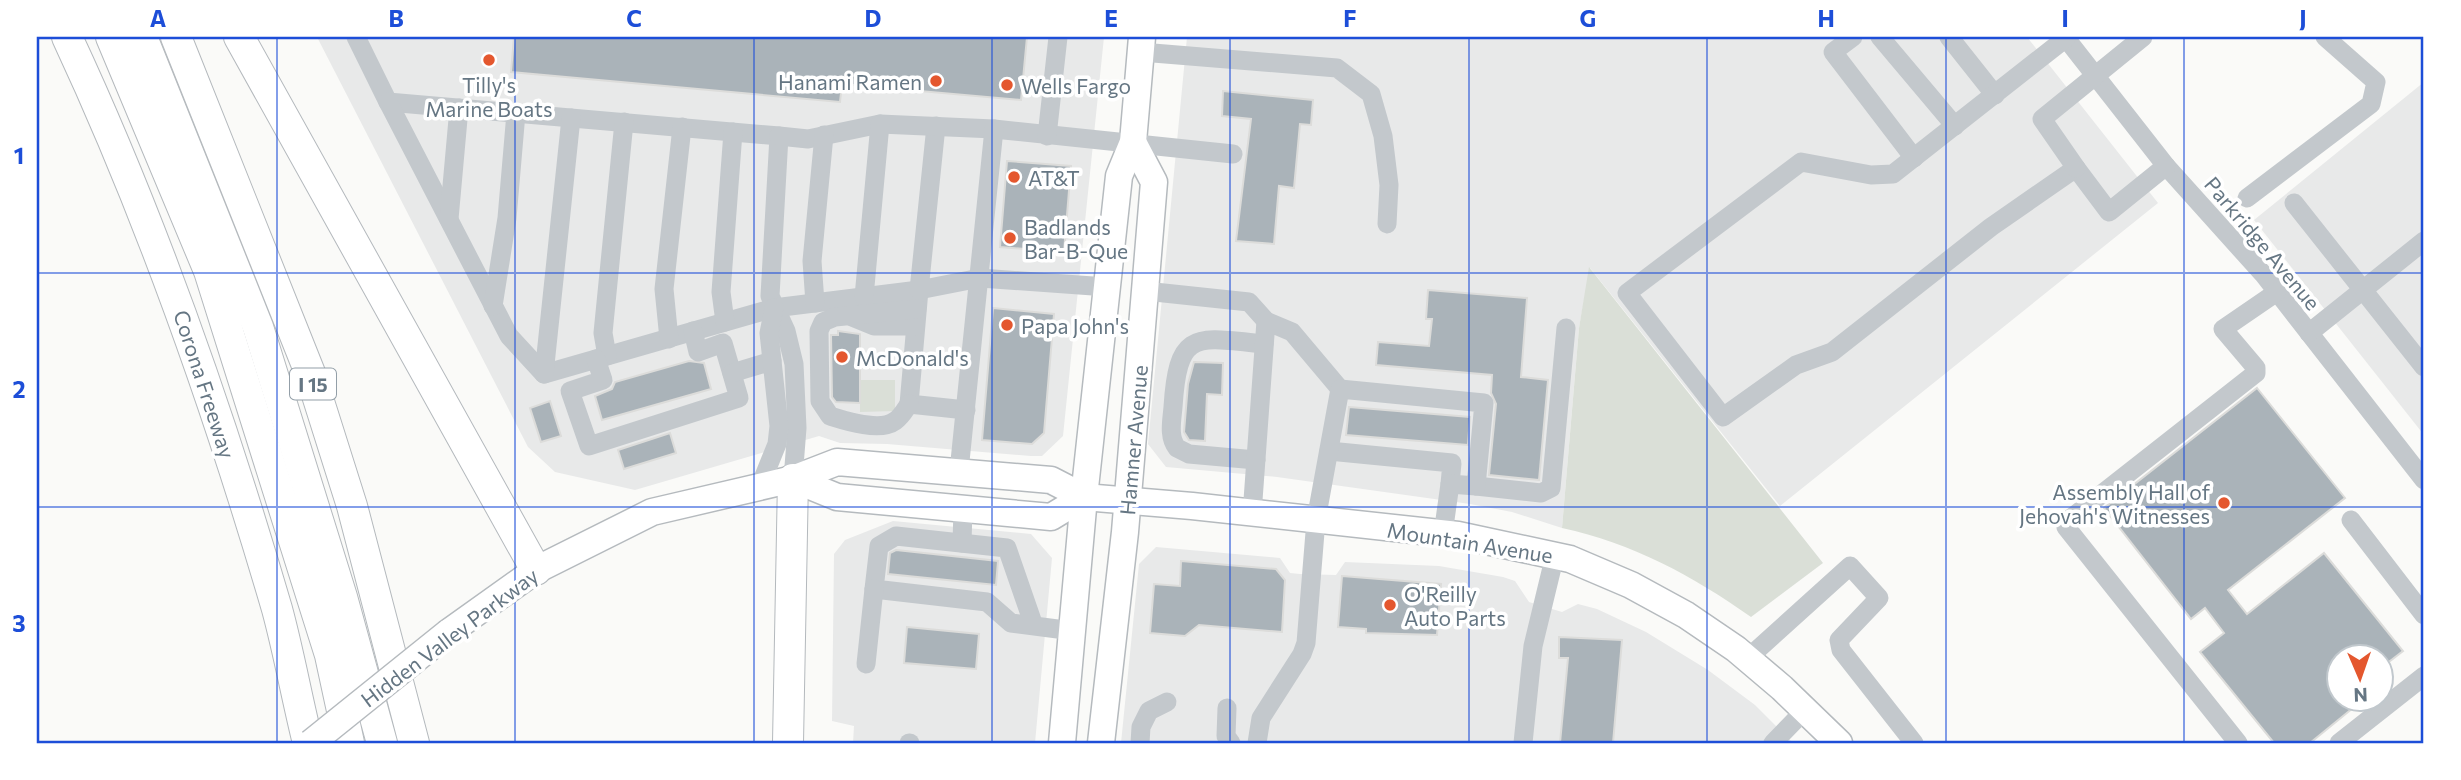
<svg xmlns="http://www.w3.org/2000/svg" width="2461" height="780" font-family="Commissioner,sans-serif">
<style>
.built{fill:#e8e9e9}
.green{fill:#dadfd7}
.building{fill:#aab3b9;stroke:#dcdcda;stroke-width:2}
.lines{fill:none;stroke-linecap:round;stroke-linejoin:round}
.major-casing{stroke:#b5babe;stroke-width:29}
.highway-casing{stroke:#b4b9bd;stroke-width:32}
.minor{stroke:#c3c8cc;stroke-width:19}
.major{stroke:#fff;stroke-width:26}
.highway{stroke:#fff;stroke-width:30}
.major-bridge-casing{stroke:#b5babe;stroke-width:29;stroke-linecap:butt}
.major-bridge{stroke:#fff;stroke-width:26}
.grid{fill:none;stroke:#1d4ed8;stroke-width:2;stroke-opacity:0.55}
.poi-dot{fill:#e4572e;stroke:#fff;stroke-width:2.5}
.labels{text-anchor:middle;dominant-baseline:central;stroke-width:7;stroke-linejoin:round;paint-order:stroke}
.shield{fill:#fff;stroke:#939fa8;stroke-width:2}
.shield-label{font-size:19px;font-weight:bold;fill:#657683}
.poi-label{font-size:21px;fill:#657683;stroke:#fff;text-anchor:start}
.street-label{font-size:21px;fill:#657683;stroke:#fff}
.neatline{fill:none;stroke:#1d4ed8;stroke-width:2.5}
.grid-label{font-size:23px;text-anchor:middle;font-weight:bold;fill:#1d4ed8}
</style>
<rect width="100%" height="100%" fill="#fafaf8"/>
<g class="built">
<path d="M317 37H1104L1063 436 1042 456H1031L887 444 840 443 819 436 635 490 555 472 528 447Z"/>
<path d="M1187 37H2027L2158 203 1780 506 1590 268 1579 328 1562 528 1512 512 1470 504 1277 477 1166 467 1148 444Z"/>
<path d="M2424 82V435L2254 220Z"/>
<path d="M893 521 1031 534 1052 558 1035 743H853L854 726 832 721 834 554 845 540Z"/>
<path d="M1156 547 1280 558 1290 573 1300 574 1336 575 1345 562 1439 566 1503 577 1515 581 1529 602 1562 612 1578 604 1597 609 1646 632 1708 670 1755 705 1793 743H1121L1139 564Z"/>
</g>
<g class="green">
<path d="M1589 267 1823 563 1751 617C1693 576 1632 543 1562 528L1579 328Z"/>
<path d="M860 380H895V411L860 412Z"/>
</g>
<g class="building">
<path d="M514 37H1027L1021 100 842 84 840 102 511 72Z"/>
<path d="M1223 91 1313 100 1311 125 1300 124 1294 188 1279 186 1274 244 1236 241 1251 119 1222 116Z"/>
<path d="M1007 161 1071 166 1064 252 1000 247Z"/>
<path d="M1428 290 1527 298 1521 377 1548 380 1539 480 1489 475 1496 404 1491 393 1492 375 1376 365 1378 342 1429 346 1432 319H1426Z"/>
<path d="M993 308 1054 314 1044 433 1032 444 982 440Z"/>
<path d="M838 331 860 334V403L836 402 832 397 831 335H838Z"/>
<path d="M689 361 704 363 711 389 602 420 595 396 612 389 615 382Z"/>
<path d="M1194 362 1223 363 1222 395 1207 394 1205 441 1189 440 1184 432 1188 384Z"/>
<path d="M2257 388 2345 498 2228 590 2247 614 2324 553 2403 651 2381 668V657H2339V699H2364L2310 743H2274L2200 652 2224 633 2205 608 2191 619 2104 508Z"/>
<path d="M550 401 561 436 541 442 530 408Z"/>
<path d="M1349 407 1470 417 1468 445 1346 435Z"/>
<path d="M670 433 676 453 624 469 618 450Z"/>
<path d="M896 550 998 561 996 585 888 574 890 553Z"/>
<path d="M1181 561 1276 569 1285 580 1282 632 1199 625 1185 636 1150 633 1154 584 1180 586Z"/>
<path d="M1342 576 1441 584 1437 635 1366 633V629L1338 627Z"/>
<path d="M907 627 979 634 976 669 904 663Z"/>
<path d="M1559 637 1622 640 1613 743H1560L1568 658H1559Z"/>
</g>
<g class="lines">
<g class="major-casing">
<g id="major">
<path d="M793 479 837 497 1051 517 1084 497 1192 506 1458 535 1570 559 1631 585 1686 615 1736 649 1782 688 1839 743"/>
<path d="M449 632 536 570 652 512 793 479 837 462 1051 480 1084 497"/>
<path d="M1062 743 1084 497 1119 176 1133 142 1142 37"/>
<path d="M1101 743 1125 532 1154 182 1133 142"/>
</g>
</g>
<g class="highway-casing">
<g id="highway">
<path d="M67 37C153 221 220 414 277 609 289 653 297 699 308 743"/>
<path d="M111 37 209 271 330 655 349 743"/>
<path d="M142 37 258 327 342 597 382 743"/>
<path d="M176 37 310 373 352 506 414 743"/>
<path d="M239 37 536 570"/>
<path d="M788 743 793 479"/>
</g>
</g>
<g class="minor">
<path d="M356 37 388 102 779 136 770 296 786 331 794 364 797 428 793 479"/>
<path d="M1853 37 1833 52 1914 158"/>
<path d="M1880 37 1955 126"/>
<path d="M1949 37 1995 95"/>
<path d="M2065 37 2166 166 2264 275 2424 480"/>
<path d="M2066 38 1893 174 1871 175 1801 162 1627 293 1723 417 1796 365 1832 352 1991 227 2076 168 2109 212 2166 166"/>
<path d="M1141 52 1337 68 1371 94 1383 136 1389 185 1387 224"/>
<path d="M388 102 509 336 544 374 774 308 919 290 909 404 966 410"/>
<path d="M936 126 919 290 980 278 1107 287"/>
<path d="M779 136 808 139 880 124 994 129 1233 154"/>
<path d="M1047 136 1058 37"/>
<path d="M2076 168 2042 119 2143 37"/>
<path d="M2247 198 2371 104 2376 82 2325 37"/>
<path d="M2294 203 2424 367"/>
<path d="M449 219 459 108"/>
<path d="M1145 291 1249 302 1266 321"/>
<path d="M864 297 880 124"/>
<path d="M815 303 812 261 824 135"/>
<path d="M493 306 507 218 516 113"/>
<path d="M852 317 874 326H915"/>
<path d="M725 322 721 292 733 132"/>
<path d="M2309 333 2424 241"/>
<path d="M669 339 664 289 682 127"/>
<path d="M607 356 603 333 624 122"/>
<path d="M596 359 603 380 570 391 589 446 739 398 723 343 698 352 693 331"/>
<path d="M732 373 772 361"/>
<path d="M544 374 571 118"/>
<path d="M909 404C905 410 901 417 895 421 880 432 846 421 830 416L820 401 819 331 823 322 835 317 917 309"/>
<path d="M1329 451 1452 463 1450 484"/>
<path d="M1256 460 1189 454 1177 448C1168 437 1172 420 1173 407 1178 329 1195 337 1264 344"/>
<path d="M959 471 994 129"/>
<path d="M760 486 777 444 779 426 769 333 774 308"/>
<path d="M1476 486 1541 493 1551 488 1566 328"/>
<path d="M1252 514 1266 321 1292 332 1340 389"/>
<path d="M2351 520 2424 615"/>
<path d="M962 543 963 509"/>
<path d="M1034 626 1007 548 896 536 879 546 874 589 987 602 1011 623 1073 631"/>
<path d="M1747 659 1850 566 1879 598 1839 640 1841 650 1914 743"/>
<path d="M866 664 874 589"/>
<path d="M1227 708 1226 736 1231 743"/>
<path d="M909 743H910"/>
<path d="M1140 743 1141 727 1149 711 1167 702"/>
<path d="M1257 743 1261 718 1302 654 1306 643 1316 520 1340 389 1484 403 1476 486 1450 484 1443 534"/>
<path d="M1523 743 1533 646 1555 555"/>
<path d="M1773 743 1805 710"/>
<path d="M2238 743 2066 527 2070 519 2256 373V368L2223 329 2277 292"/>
<path d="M2339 743 2424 676"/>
</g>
<use href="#major" class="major"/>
<use href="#highway" class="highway"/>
<g class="major-bridge-casing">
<path id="major-bridge" d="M311 743 449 632"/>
</g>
<use href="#major-bridge" class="major-bridge"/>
</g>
<path class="grid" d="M277 37V743M515 37V743M754 37V743M992 37V743M1230 37V743M1469 37V743M1707 37V743M1946 37V743M2184 37V743M37 273H2424M37 507H2424"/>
<g class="poi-dot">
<circle cx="489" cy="60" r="7"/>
<circle cx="936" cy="81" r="7"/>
<circle cx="1007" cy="85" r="7"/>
<circle cx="1014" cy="177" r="7"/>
<circle cx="1010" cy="238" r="7"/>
<circle cx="1007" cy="325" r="7"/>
<circle cx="842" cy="357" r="7"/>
<circle cx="2224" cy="503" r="7"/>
<circle cx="1390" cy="605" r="7"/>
</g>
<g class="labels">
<rect class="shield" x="290" y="368.5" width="46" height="31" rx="5"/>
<g class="shield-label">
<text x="313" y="384">I 15</text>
</g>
<g class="poi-label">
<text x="922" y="81" text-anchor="end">Hanami Ramen</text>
<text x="489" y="84" text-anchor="middle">Tilly's<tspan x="489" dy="24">Marine Boats</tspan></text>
<text x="1021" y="85">Wells Fargo</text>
<text x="1028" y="177">AT&amp;T</text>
<text x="1024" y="226">Badlands<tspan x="1024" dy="24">Bar-B-Que</tspan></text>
<text x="1021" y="325">Papa John's</text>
<text x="856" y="357">McDonald's</text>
<text x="2210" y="491" text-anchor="end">Assembly Hall of<tspan x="2210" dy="24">Jehovah's Witnesses</tspan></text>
<text x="1404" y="593">O'Reilly<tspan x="1404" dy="24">Auto Parts</tspan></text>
</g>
<g class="street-label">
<text transform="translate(2263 243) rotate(50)">Parkridge Avenue</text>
<text transform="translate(205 384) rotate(72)">Corona Freeway</text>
<text transform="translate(1133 440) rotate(-85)">Hamner Avenue</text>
<text transform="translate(1470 542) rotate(9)">Mountain Avenue</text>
<text transform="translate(449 637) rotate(-37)">Hidden Valley Parkway</text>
</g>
</g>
<rect width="2461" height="780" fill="none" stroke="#ffffff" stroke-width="77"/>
<g transform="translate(2360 678) rotate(178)"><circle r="33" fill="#ffffff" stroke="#c1c8cd" stroke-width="2"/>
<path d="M0-5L12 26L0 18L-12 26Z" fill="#e4572e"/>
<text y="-10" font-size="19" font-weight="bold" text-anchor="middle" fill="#657683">N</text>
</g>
<rect x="38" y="38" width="2384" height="704" class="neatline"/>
<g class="grid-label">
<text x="158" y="27">A</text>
<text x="396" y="27">B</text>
<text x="634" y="27">C</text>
<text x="873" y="27">D</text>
<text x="1111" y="27">E</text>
<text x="1350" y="27">F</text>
<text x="1588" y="27">G</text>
<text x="1826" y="27">H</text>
<text x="2065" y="27">I</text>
<text x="2303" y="27">J</text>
<text x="19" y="164">1</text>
<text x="19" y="398">2</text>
<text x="19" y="632">3</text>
</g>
</svg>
